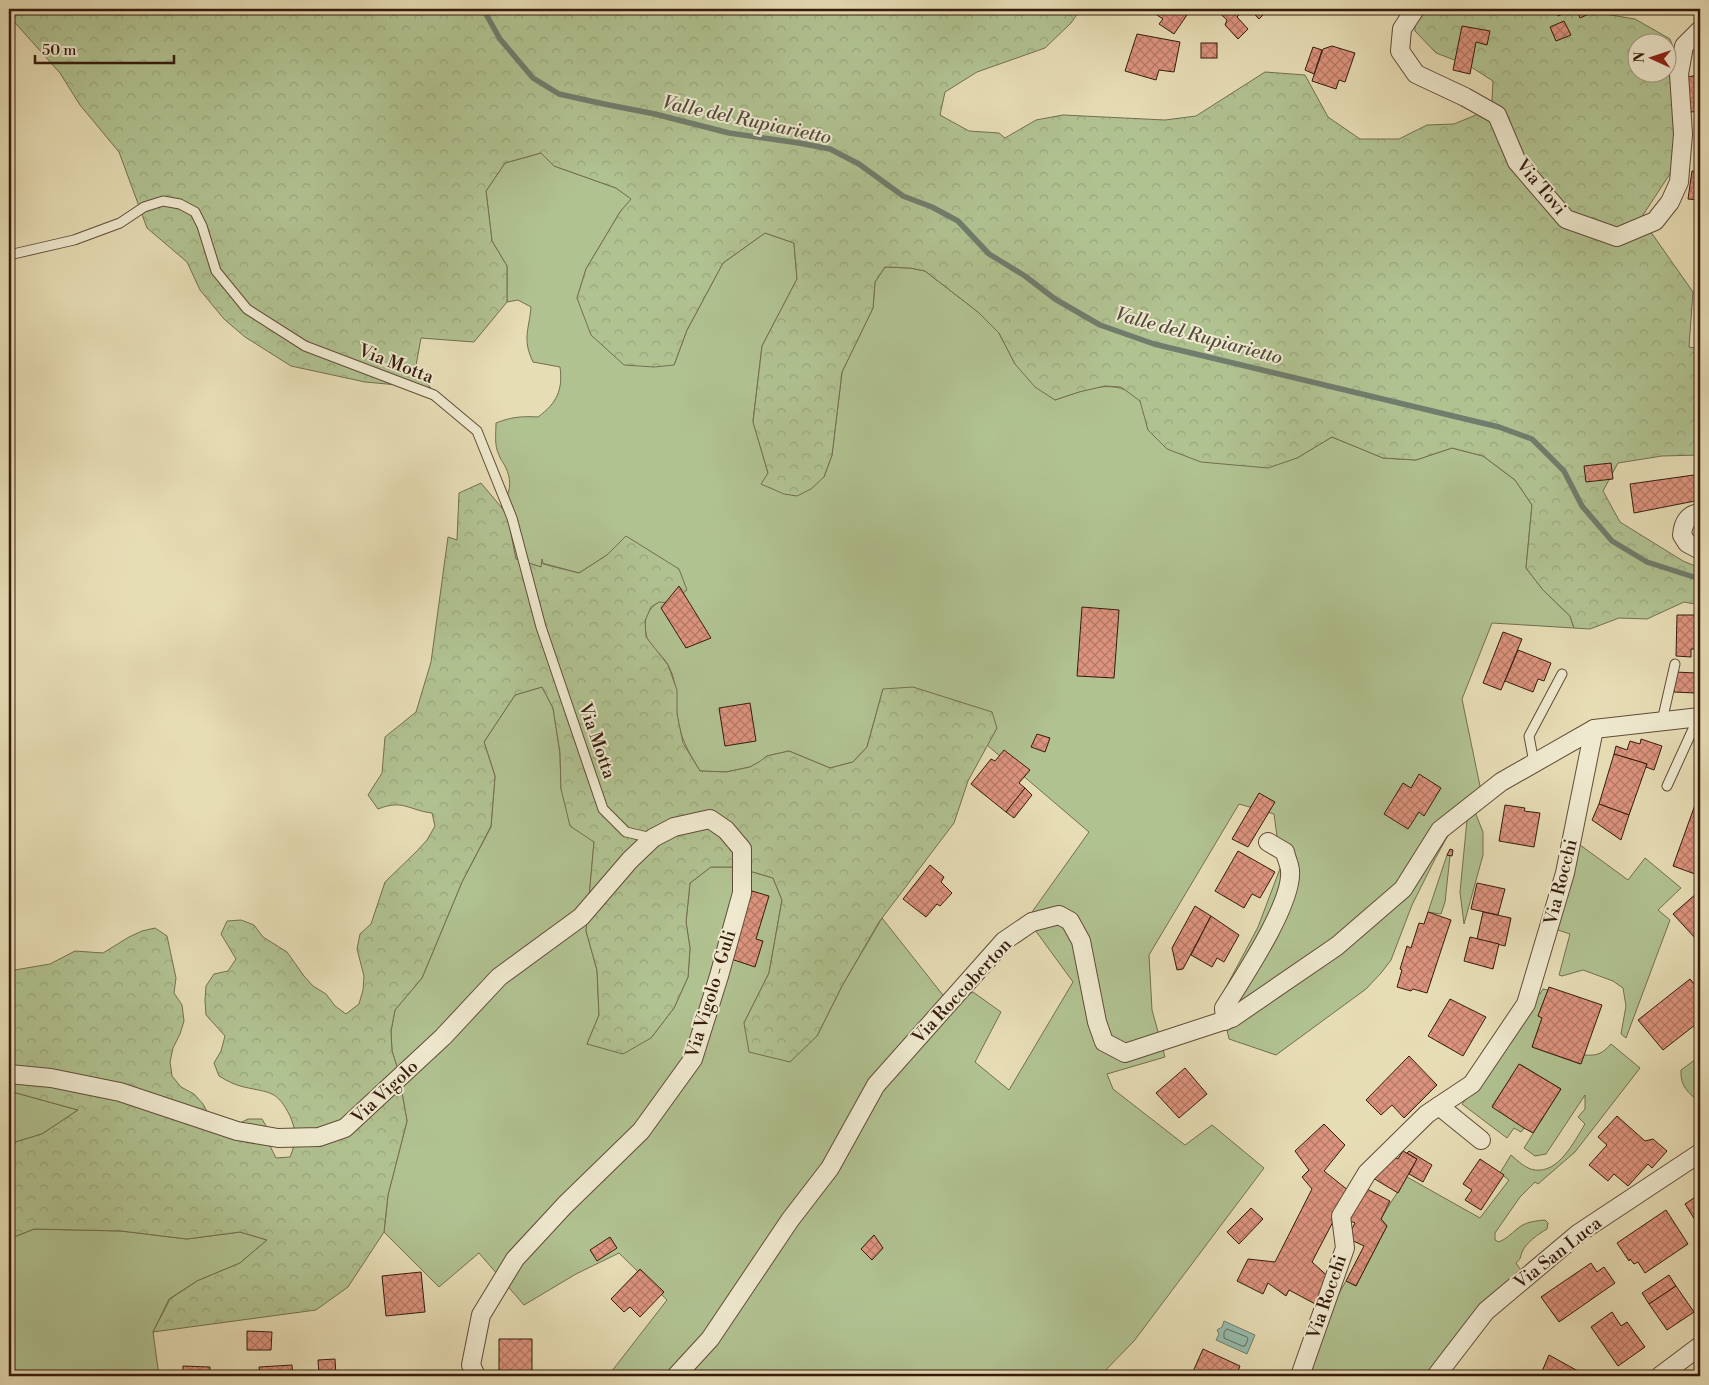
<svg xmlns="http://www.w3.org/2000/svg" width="1709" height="1385" font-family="'Libre Bodoni',serif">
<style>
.green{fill:#b1c291;stroke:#746e4f}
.forest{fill:url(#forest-crowns);stroke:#746e4f;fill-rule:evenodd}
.water{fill:#97bcac;stroke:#707c6c}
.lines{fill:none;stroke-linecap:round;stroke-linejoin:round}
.shore{stroke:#666c5c;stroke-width:1}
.stream{stroke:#707c6c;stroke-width:5.5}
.building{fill:url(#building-cross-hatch);stroke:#361b0d}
.lane-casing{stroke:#624c37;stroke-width:11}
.street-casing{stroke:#624c37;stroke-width:20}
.lane{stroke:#efe9cf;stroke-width:9}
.street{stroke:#efe9cf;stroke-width:18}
.labels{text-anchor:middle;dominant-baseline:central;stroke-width:4;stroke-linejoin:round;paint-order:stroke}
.street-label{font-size:18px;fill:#361b0d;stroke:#efe9cf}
.water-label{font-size:19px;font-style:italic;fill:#534b3d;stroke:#efe9cf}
</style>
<defs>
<pattern id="forest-crowns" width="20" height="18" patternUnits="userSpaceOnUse" patternTransform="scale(1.25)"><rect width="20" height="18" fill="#b1c291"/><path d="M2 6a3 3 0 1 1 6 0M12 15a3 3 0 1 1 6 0" fill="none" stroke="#99a67c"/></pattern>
<pattern id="building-cross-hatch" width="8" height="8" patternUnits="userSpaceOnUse" patternTransform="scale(1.25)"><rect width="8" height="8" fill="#dd947e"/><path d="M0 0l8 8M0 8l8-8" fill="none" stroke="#b47866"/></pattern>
</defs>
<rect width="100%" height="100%" fill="#e7ddb5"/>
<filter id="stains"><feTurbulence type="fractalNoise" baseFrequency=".004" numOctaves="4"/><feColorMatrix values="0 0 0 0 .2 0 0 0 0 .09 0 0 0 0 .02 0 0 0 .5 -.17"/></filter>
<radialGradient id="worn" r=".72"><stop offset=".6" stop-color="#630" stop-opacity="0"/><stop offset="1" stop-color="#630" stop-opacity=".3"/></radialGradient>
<g class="green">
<path d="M541 153 554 166 616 188 632 199 620 212 586 269 577 298 674 365 687 330 723 263 765 233 794 243 797 279 762 346 753 421 768 473 824 477 832 455 842 372 873 308 875 282 885 267 910 268 925 271 978 312 999 333 1015 364 1055 400C1082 391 1117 375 1139 400 1145 406 1146 421 1148 430L1297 458 1332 437 1383 458 1416 460 1452 448 1483 456 1515 480 1532 505 1526 568 1543 590 1570 616 1574 628 1492 623 1462 699 1480 786 1446 839 1435 859 1412 905 1391 960 1381 973 1366 989 1276 1055 1229 1039 1225 1021 1223 993 1258 927 1281 866 1274 814 1239 804 1149 955 1152 1010 1165 1057 1107 1074 1113 1089 1185 1145 1212 1125 1264 1168 1134 1341 1100 1376H608L667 1300 619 1253 576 1274 524 1305 479 1253 439 1287 384 1232 388 1195 407 1121 398 1070 392 1051 391 1031 395 1010 422 978 462 882 491 827 495 776 484 742 515 695 542 687 553 708 560 753 561 789 594 842 586 931 597 970 599 1015 587 1044 651 1038 674 1008 688 977 690 948 686 922 690 883 711 867H736L773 878 782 900 769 973 744 1023 817 1036 842 986 882 918 950 1004 973 992 1001 1012 975 1062 1009 1090 1073 982 1027 919 1089 832 987 745 997 728 883 689 867 747 853 762 830 768 789 751 767 756 760 762 750 767 726 772 700 771C688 751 680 738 677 714 675 696 678 683 668 665 663 655 648 646 646 634 643 620 647 609 659 602L626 536 607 555 579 573 542 563 541 567 515 559 507 514 501 507C510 493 513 482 505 466 503 462 500 459 499 455 494 445 496 434 496 423 511 417 522 416 538 417 557 403 563 390 560 367L533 362C522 339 529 330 531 307L518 300 507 302V266L492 241 486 191 505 163Z"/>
<path d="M1475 812 1483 832V855L1464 924 1460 892 1467 820Z"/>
<path d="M1572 839 1628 880 1645 858 1681 888 1658 910 1670 920 1626 1038 1621 1034 1626 1006 1623 988 1613 981 1583 970 1562 976 1559 975 1570 934 1549 927Z"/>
<path d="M1447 855 1450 856 1445 902 1441 914 1428 912Z"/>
<path d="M1543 989 1548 990 1538 1016 1542 1018 1532 1047 1580 1064 1584 1055C1597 1056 1602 1054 1611 1044L1640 1068 1575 1152 1538 1184 1535 1182 1520 1197 1495 1233V1240L1499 1242C1506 1239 1511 1234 1517 1229 1525 1222 1534 1221 1545 1220L1548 1223 1547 1229C1538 1234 1526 1243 1522 1252 1520 1258 1521 1259 1516 1263L1525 1276 1435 1376H1302L1325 1317 1346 1281 1356 1286 1387 1226 1381 1219C1389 1204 1399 1191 1407 1177L1480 1218 1509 1180 1500 1173 1511 1155C1518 1161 1526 1169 1535 1170 1559 1173 1574 1142 1585 1124L1578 1117 1585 1109V1095L1546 1154 1535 1156 1524 1148 1561 1089 1520 1064 1492 1106 1524 1128 1521 1132 1514 1128 1507 1138 1462 1104 1513 1040 1536 994H1540Z"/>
<path d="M1700 1056V1102C1688 1093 1680 1086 1681 1070Z"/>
<path d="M9 1091 78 1110 42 1134 9 1144Z"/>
<path d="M34 1229 121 1231 187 1239 240 1232 267 1240 240 1263 197 1281 169 1299 153 1332 159 1376H9V1239Z"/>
</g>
<g class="forest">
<path d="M9 9H1081L1071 23 1045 48 977 72 945 92 940 115 969 131 999 133 1005 138 1036 120 1063 115 1165 120 1196 116 1265 72 1305 75 1328 117 1360 139H1399L1427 125 1454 124 1481 113 1492 101 1493 81 1468 65 1436 53 1415 31 1414 9H1592L1599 13 1635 19 1670 39 1683 73 1685 151 1641 218 1693 292 1689 347 1700 349V455L1662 456 1618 463 1603 491 1620 522 1683 561 1700 568V605L1684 602 1647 619 1619 618 1590 629 1574 628 1570 616 1543 590 1526 568 1532 505 1515 480 1483 456 1452 448 1416 460 1383 458 1332 437 1297 458 1268 468 1201 462 1167 449 1148 430 1140 401 1121 387 1105 386 1079 392 1055 400 1035 387 1015 364 999 333 978 312 925 271 910 268 885 267 875 282 873 308 842 372 832 455 824 477 811 489 797 496 784 494 761 484 768 473 753 422 762 346 797 279 794 243 765 233 723 263 687 330 674 365 654 367 624 365 591 335 577 298 586 269 620 212 631 199 616 188 554 166 541 153 505 163 486 191 492 241 507 266V302L474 342 421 338 415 371 431 388 365 382 291 366 245 337 224 319 200 290 187 262 147 228 119 152 80 105 60 73 9 16ZM1636 42H1666V72H1636Z"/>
<path d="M481 483 507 514 516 559 541 567 542 559 543 564 579 573 607 555 626 536 679 569 687 590 669 603 659 602 651 607 645 621 646 637 668 665 677 690V714L683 743 700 771 726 772 750 767 759 762 767 756 789 751 830 768 853 762 867 747 883 689 913 687 992 712 997 728 968 781 954 823 879 922 842 986 817 1036 790 1062 749 1052 744 1023 769 973 782 900 773 878 736 867H711L690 883 686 922 690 948 688 977 674 1008 651 1038 623 1054 587 1044 599 1015 597 970 586 931 594 842 570 826 561 789 560 753 553 708 542 687 515 695 484 742 495 776 491 826 462 882 422 978 395 1010 391 1031 392 1051 398 1070 407 1121 388 1195 384 1232 348 1287 316 1310 153 1332 170 1299 197 1281 240 1263 267 1240 240 1232 187 1239 121 1231 34 1229 9 1239V1144L42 1134 78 1110 9 1091V971L50 964 75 951 103 953 129 937 142 931 155 928 167 936 176 978 174 993 182 1005 184 1021 180 1034 173 1048 170 1062 172 1076 181 1087 194 1094 203 1104 210 1117 236 1125 248 1119H262L269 1131 270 1146 276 1158 290 1157C297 1140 297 1133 290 1116 277 1090 270 1093 244 1087 235 1085 227 1081 219 1076L214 1063 221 1051 225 1036 206 1015 205 1000 206 986 214 974 228 971 236 959 221 934 227 921 241 920 254 925 263 937 287 952 304 976 313 986 326 994 335 1006 346 1014 359 1004 363 990 364 976 357 949 360 934 371 924 385 882 416 852 427 840 435 826 432 813C408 810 403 799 378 809L368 795 382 773 385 737 416 712 431 662 448 537 457 540 459 493Z"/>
</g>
<path class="water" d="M1224 1321 1255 1335 1247 1354 1216 1340 1219 1334 1217 1330 1222 1327Z"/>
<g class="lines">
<path class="shore" d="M1227 1329 1247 1337 1248 1339 1245 1346H1242L1224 1338V1333Z"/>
<path class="stream" d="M483 9 500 39 533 78 559 94 604 104 655 114 729 133 799 143 830 149 859 164 903 196 932 207 958 221 989 254 1025 276 1055 299 1100 325 1154 344 1453 416 1499 427 1532 439 1564 471 1582 506 1612 541 1647 562 1700 579"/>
</g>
<g class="building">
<path d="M1148 9H1191L1174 34 1159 24 1163 19Z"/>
<path d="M1215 9H1245L1237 17 1248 29 1238 39 1225 25 1227 20Z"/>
<path d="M1250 9H1269L1259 19Z"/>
<path d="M1555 9H1567L1568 12 1558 16Z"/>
<path d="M1576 9H1597L1598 10 1580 18Z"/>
<path d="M1564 21 1571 35 1556 41 1550 27Z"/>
<path d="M1462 26 1490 31 1487 45 1476 42 1470 74 1453 70Z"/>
<path d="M1137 34 1180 42 1174 72 1159 70 1156 80 1125 71Z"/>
<rect x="1201" y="43" width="16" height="15"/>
<path d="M1332 46 1355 53 1345 82 1339 80 1336 89 1312 81 1323 49Z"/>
<path d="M1313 47 1322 50 1314 74 1305 70Z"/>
<path d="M1700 75V111L1691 112 1686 77Z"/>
<path d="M1692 171 1700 172 1699 200 1688 199Z"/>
<path d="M1611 463 1613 479 1586 482 1584 466Z"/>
<path d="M1694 475 1696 476 1700 475V500L1634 513 1630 484Z"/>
<path d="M679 586 711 638 686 648 661 608Z"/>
<path d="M1082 607 1119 610 1114 678 1077 676Z"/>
<path d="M1677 615H1700V649H1691V657L1676 656Z"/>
<path d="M1503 632 1522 639 1501 690 1483 683Z"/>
<path d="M1518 650 1551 663 1544 681 1538 679 1533 692 1505 681Z"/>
<path d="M1675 672 1696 673 1695 693 1674 692Z"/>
<path d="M750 703 756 741 725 746 719 708Z"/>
<path d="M1037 734 1050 738 1045 752 1031 747Z"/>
<path d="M1641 739 1662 746 1654 770 1646 767 1647 764 1614 754 1616 746 1627 750 1630 741 1640 744Z"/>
<path d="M1004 750 1030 770 1019 783 1025 788 1006 812 971 784 991 759 995 761Z"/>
<path d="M1614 754 1647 764 1629 815 1599 804Z"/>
<path d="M1419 774 1441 788 1424 816 1419 812 1408 829 1384 814 1403 783 1411 788Z"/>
<path d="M1025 788 1032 795 1014 818 1006 812Z"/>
<path d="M1700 791V859L1695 874 1673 866Z"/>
<path d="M1259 793 1275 802 1248 847 1232 839Z"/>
<path d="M1599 804 1629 815 1621 840 1592 820Z"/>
<path d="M1505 805 1525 808 1524 811 1540 813 1534 847 1499 841Z"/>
<path d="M1450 849 1453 850 1452 856 1447 855Z"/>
<path d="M1238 851 1275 872 1260 898 1252 894 1244 908 1215 891Z"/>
<path d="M930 865 944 877 941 882 952 893 940 906 937 904 926 917 903 899Z"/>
<path d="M1477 883 1505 889 1498 915 1471 909Z"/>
<path d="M752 891 769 896 756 939 763 941 755 967 731 959Z"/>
<path d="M1697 893 1700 895V935L1696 939 1673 914Z"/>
<path d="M1195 906 1211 916 1183 969 1177 970 1172 948Z"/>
<path d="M1428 912 1451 920 1427 993 1413 989 1411 991 1397 987 1402 970 1400 969 1407 946 1411 948 1419 923 1424 924Z"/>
<path d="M1483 912 1511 918 1505 946 1477 939Z"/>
<path d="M1211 916 1239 935 1224 962 1217 958 1212 967 1191 955Z"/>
<path d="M1470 937 1499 944 1493 969 1464 961Z"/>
<path d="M1690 979 1700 991V1021L1663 1050 1638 1020Z"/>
<path d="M1549 987 1602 1005 1581 1064 1532 1047 1542 1018 1538 1016Z"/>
<path d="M1450 999 1486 1017 1463 1056 1428 1036Z"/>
<path d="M1409 1056 1437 1085 1404 1118 1392 1105 1381 1115 1366 1100Z"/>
<path d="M1519 1064 1561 1089 1533 1133 1524 1128 1492 1107Z"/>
<path d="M1185 1068 1207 1094 1179 1118 1156 1093Z"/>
<path d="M1617 1116 1645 1141 1653 1139 1667 1151 1652 1168 1648 1164 1628 1186 1614 1174 1608 1181 1589 1165 1607 1145 1598 1137Z"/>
<path d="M1324 1124 1345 1145 1324 1171 1349 1191 1312 1262 1332 1280 1319 1306 1289 1290 1286 1296 1268 1283 1263 1294 1237 1281 1248 1259 1275 1262 1312 1189 1302 1177 1309 1170 1295 1151Z"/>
<path d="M1403 1151 1417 1159 1398 1193 1373 1178 1392 1156 1398 1159Z"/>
<path d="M1409 1151 1432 1165 1423 1182 1409 1174 1417 1159 1407 1153Z"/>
<path d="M1480 1159 1504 1175 1481 1210 1465 1200 1472 1190 1463 1184Z"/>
<path d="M1365 1188 1390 1201 1381 1219 1387 1226 1356 1286 1346 1281 1364 1246 1347 1238 1355 1223 1348 1220Z"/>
<path d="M1700 1194V1228L1685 1204Z"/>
<path d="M1251 1208 1263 1219 1239 1244 1227 1232Z"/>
<path d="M1666 1210 1688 1244 1645 1273 1638 1262 1634 1264 1630 1259 1629 1261 1617 1243Z"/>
<path d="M874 1235 883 1248 872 1260 861 1249Z"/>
<path d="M610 1237 617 1248 597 1261 590 1250Z"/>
<path d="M1591 1263 1597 1272 1604 1267 1615 1283 1559 1322 1541 1297Z"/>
<path d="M640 1269 664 1292 640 1317 630 1307 624 1312 611 1299Z"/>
<path d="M421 1272 425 1312 386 1316 382 1276Z"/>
<path d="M1669 1275 1676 1286 1649 1304 1642 1293Z"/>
<path d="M1676 1286 1694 1312 1667 1330 1649 1304Z"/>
<path d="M1612 1312 1621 1326 1627 1322 1645 1347 1618 1366 1591 1327Z"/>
<path d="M247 1331 272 1332 271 1350H247Z"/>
<path d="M499 1339H532V1373L499 1372Z"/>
<path d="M1203 1349 1240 1366 1236 1376H1191Z"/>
<path d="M1549 1355 1587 1376H1540Z"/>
<path d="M335 1359 336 1376H313H319L318 1360Z"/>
<path d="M292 1365 293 1376H260L259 1367Z"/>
<path d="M183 1366 210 1367V1376H183Z"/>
</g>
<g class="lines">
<g class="lane-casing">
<g id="lane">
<path d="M9 255 74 240 120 223 144 207 163 201 180 204 195 212 202 226 216 271 247 309 305 346 434 395 477 431 512 518 541 627 603 809 626 832 652 838"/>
<path d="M1662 721 1675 664"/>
<path d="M1534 763 1529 736 1562 674"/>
<path d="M1667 786 1698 718"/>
</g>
</g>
<g class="street-casing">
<g id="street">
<path d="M1415 9 1402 29 1400 51 1416 74 1465 97 1497 115 1517 162 1566 219 1617 237 1655 221 1670 202 1679 182 1683 134 1679 74 1684 46 1700 30"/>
<path d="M1700 513C1688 514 1683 523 1682 535L1687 543 1700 550"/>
<path d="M1225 1021 1224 1008C1242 979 1293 903 1290 871 1290 865 1286 858 1285 852L1268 842"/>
<path d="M9 1074 51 1078 120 1092 237 1131 278 1138 319 1137 345 1128 443 1037 499 977 581 917 630 860 653 838 674 827 710 819 726 830 742 849V893L719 976 693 1059 641 1131 565 1205 515 1259 481 1315 471 1365 476 1376"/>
<path d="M1439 1106 1481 1140"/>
<path d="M676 1376 710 1339 790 1220 830 1168 876 1085 1004 941 1032 922 1059 915 1070 921 1081 941 1097 1022 1104 1042 1125 1053 1232 1018 1337 946 1403 889 1440 830 1501 782 1594 729 1700 717"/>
<path d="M1300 1376 1345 1248 1341 1216 1367 1173 1427 1114 1472 1084 1526 1004 1565 873 1594 729"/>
<path d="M1436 1376 1486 1311 1579 1233 1700 1153"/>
<path d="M1660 1376 1700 1346"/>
</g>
</g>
<use href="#lane" class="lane"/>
<use href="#street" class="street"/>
</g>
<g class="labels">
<g class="street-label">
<text transform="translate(1541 187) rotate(50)">Via Tovi</text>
<text transform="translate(396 364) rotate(21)">Via Motta</text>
<text transform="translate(597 741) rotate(71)">Via Motta</text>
<text transform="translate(1561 882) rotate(-76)">Via Rocchi</text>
<text transform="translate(962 991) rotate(-47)">Via Roccoberton</text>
<text transform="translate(711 994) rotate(-73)">Via Vigolo - Guli</text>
<text transform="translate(385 1092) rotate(-43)">Via Vigolo</text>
<text transform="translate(1558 1253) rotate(-38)">Via San Luca</text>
<text transform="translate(1327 1297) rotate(-71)">Via Rocchi</text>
</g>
<g class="water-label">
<text transform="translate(747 120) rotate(12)">Valle del Rupiarietto</text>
<text transform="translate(1199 336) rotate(15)">Valle del Rupiarietto</text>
</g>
</g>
<rect width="1709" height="1385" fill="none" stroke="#e7ddb5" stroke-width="30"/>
<rect x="10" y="10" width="1689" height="1365" fill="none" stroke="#361b0d" stroke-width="2.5"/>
<rect x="15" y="15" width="1679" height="1355" fill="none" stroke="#361b0d"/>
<g transform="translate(1652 58) rotate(273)"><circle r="24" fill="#efe9cf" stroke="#a59781"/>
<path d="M0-4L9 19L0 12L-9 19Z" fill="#8f2418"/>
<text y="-8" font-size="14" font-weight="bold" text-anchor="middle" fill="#361b0d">N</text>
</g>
<path d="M35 55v8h139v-8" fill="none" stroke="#361b0d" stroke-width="2.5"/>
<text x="42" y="55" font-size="15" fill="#361b0d" stroke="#efe9cf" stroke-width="4" paint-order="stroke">50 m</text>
<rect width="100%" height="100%" filter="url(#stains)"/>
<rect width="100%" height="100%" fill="url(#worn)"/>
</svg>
